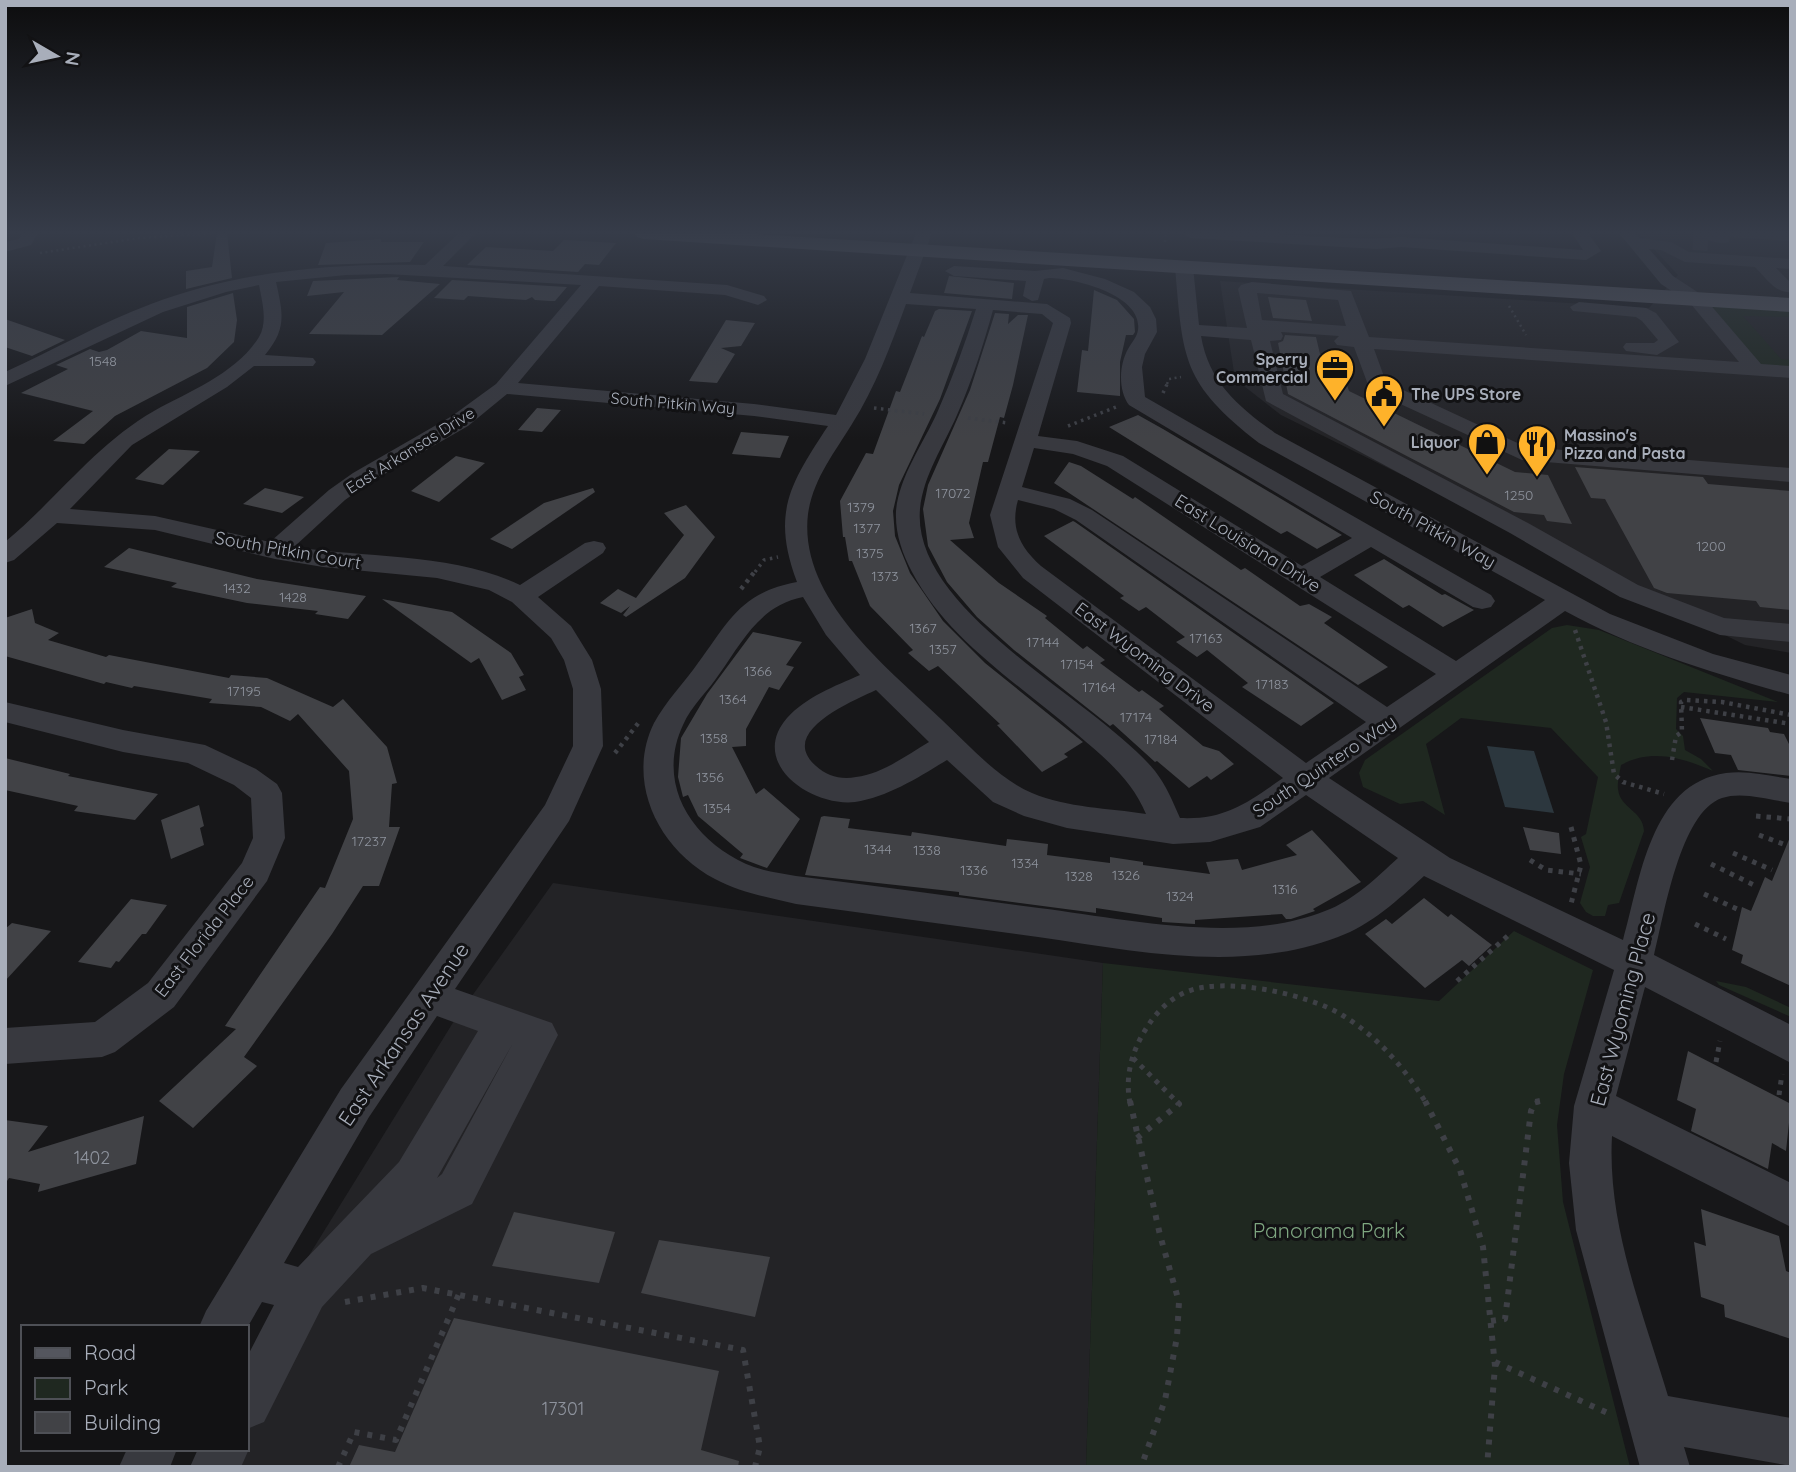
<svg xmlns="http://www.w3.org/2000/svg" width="1796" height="1472" font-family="Quicksand,sans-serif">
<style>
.built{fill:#232326}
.green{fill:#1f2820}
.water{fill:#2c373e}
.building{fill:#414246}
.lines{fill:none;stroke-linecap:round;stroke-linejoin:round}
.minor-tunnel{stroke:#343539;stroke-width:18;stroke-dasharray:18 9;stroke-linecap:butt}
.path-far4{stroke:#3e4046;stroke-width:2.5;stroke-dasharray:2 3.5;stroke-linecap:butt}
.path-far3{stroke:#3e4046;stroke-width:3.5;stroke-dasharray:2.5 4.5;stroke-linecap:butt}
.path-far2{stroke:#3e4046;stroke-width:4.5;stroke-dasharray:3.5 5;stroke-linecap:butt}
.path-far1{stroke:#3e4046;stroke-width:5;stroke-dasharray:4.5 6;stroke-linecap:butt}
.path{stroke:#3e4046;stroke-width:6;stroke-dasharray:5 8;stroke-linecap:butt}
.minor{fill:#38393f;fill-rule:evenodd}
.major{fill:#54565e;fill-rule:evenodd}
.labels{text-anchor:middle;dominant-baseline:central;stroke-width:6;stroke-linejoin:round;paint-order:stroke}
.number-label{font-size:14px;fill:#8e939d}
.far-poi-label{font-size:16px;font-weight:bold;fill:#a8aeba;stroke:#121214;text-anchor:end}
.far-street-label{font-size:16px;fill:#a8aeba;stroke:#121214}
.street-label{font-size:18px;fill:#a8aeba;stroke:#121214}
.near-number-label{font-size:18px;fill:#8e939d}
.near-street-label{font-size:21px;fill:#a8aeba;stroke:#121214}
.near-park-label{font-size:21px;fill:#7ea680;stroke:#121214}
</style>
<rect width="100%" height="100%" fill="#171719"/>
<g class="built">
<path d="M1639 233H1791V653L1745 645 1281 415 1235 379 1220 281 1649 308 1678 275Z"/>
<path d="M553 883 1103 963 1086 1467H197L247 1449V1370L287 1291 454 1021Z"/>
</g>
<g class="green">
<path d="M1696 299 1791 305V317L1743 316 1781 359 1791 360V372L1756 370Z"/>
<path d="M1567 625 1599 630 1778 702 1684 692 1677 698 1676 729 1683 736 1685 750 1701 759 1713 771C1683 758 1652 748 1621 765 1620 772 1617 782 1618 789 1620 809 1643 810 1644 831L1619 903 1608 905 1605 916H1593L1586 912 1580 903 1590 867 1581 837 1586 834 1598 777 1551 728 1461 718 1426 744 1445 815 1423 801 1400 804 1363 787 1359 773 1365 760 1552 628Z"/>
<path d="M1514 931 1593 970 1564 1074 1557 1125 1563 1202 1630 1467H1086L1103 963 1439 1001Z"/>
<path d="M1716 981 1746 987 1791 1008V1017L1719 985Z"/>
</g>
<path class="water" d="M1487 746 1534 751 1554 813 1505 807Z"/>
<g class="building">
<path d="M217 233H227L232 278 186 289V271L212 267Z"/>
<path d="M381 239V242H424L410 262 318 265 326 243Z"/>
<path d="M564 240 616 243 599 265 585 264 578 272 467 265 486 247 553 251Z"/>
<path d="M949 276 1014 283 1012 299 944 293Z"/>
<path d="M399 277 397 280 440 284 382 335 309 334 344 292 307 296 313 281Z"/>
<path d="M452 280 567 287 555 301H550L535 300 532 297 526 300 468 296 464 300 434 298Z"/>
<path d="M1094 290 1117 300 1134 319 1135 332 1133 335H1126L1120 362V396L1077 392 1082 350 1088 351Z"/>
<path d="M233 293 237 320 234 342 207 368 115 416 84 444 53 441 93 411 21 393 68 369 56 365 90 349 99 352 107 350 141 331 187 338V307Z"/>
<path d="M1268 297 1306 300 1312 321 1273 318Z"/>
<path d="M939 309 972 311 940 399 899 485 893 511 895 536 910 573 943 621 985 663 1083 742 1064 754 1068 757 1042 772 997 725 1000 724 938 666 929 671 908 653 913 650 870 606 852 561H849L845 537H843L840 501 866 453 873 454 896 391 900 392 922 336 924 337 935 311Z"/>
<path d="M995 313 1009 314 1008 324 1018 315H1028L1013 385 1004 418 1000 417 988 462H983L969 523 974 538 950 540 999 583 1047 616 1045 618 1083 649 1087 646 1105 660 1100 663 1139 692 1142 690 1164 706 1159 709 1203 746 1219 751 1234 764 1211 780 1207 776 1189 788 1157 761 1155 762 1113 724 1110 726 1014 650 977 617 947 582 928 546 923 509 928 485 970 390Z"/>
<path d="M5 319 65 340 32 356 5 347Z"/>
<path d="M726 320 755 323 741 346 721 348 735 354 717 383 689 381Z"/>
<path d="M1285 335 1316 337 1320 354 1337 355 1349 391 1515 472 1548 475 1572 524 1547 521 1544 515 1514 512 1288 394 1278 343 1283 341Z"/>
<path d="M537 408 561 410 542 432 518 430Z"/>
<path d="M1138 415 1163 429 1342 535 1317 549 1287 531 1281 534 1109 427Z"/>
<path d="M741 432 789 436 780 458 732 454Z"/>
<path d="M169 449 200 451 163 485 135 479Z"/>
<path d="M456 456 485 463 439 502 411 491Z"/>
<path d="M1069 462 1081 466 1133 499 1135 497 1241 570 1245 568 1300 606 1309 604 1332 617 1324 623 1388 667 1358 685 1054 483Z"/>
<path d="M1575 467 1703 477 1708 484 1791 491V610L1760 607 1756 601 1667 593 1654 588 1605 499 1591 498Z"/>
<path d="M265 488 274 490 304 497 282 513 243 504Z"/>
<path d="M593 488 595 492 512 549 490 539 544 503Z"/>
<path d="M686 505 715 537 685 578 626 617 623 615 630 606 621 613 600 603 618 589 636 598 684 535 664 513Z"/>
<path d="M1073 521 1075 522 1334 703 1301 726 1242 687 1248 683 1207 650 1197 657 1176 642 1185 637 1146 607 1139 611 1120 598 1124 596 1044 536Z"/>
<path d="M129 548 257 579 366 596 348 619 315 614 318 611 247 603 171 587 177 583 104 567Z"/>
<path d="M1384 559 1442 595 1445 594 1474 610 1443 627 1409 605 1403 608 1354 575Z"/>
<path d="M382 599 452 612 511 653 524 675 519 677 526 690 502 700 479 658 471 663Z"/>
<path d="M32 609 35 623 59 633 48 640 106 657 109 655 229 678 231 675 267 678 333 707 343 699 387 747 397 783 392 784 389 827H400L379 886H363L332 934 244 1057 257 1066 193 1128 159 1101 236 1029 225 1026 320 887 325 888 353 819 349 771 298 714 290 721 261 707 209 703 212 699 134 686 132 688 106 682 104 684 5 656V618Z"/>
<path d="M753 632 802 642 786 665 794 667 779 690 769 687 746 729V746L732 747 756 794 764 788 800 819 767 868 740 858 743 854 698 816 688 795 683 797 678 777 681 738 707 694Z"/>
<path d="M1700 718 1768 728 1770 732 1784 734 1791 748V776L1738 770 1731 755 1715 753Z"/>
<path d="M5 758 70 774 68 776 158 794 135 820 74 811 78 806 5 790Z"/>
<path d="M199 805 204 826 200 828 204 845 171 859 161 820Z"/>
<path d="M824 816 850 819 848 828 911 836 912 832 1006 846 1007 839 1048 844 1047 855 1110 863V857L1143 862V865L1210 874 1206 862 1238 859 1242 870 1297 855 1286 845 1312 830 1361 882 1313 909 1315 911 1291 919H1286L1282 914 1195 920V924L1162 922V918L1096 908V913L959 895V892L805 875 821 817Z"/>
<path d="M1523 827 1559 833 1561 854 1530 850Z"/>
<path d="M1790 837H1791V986L1741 963 1743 955 1732 950 1742 907 1751 911 1765 877 1772 881Z"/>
<path d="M1424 898 1448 917 1451 914 1492 945 1469 966 1462 960 1425 988 1365 934 1386 919 1392 924Z"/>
<path d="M131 899 167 905 146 934H142L119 962 116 961 111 968 78 962Z"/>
<path d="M12 923 51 931 5 981V929Z"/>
<path d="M1688 1051 1791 1104 1786 1151 1772 1143 1768 1169 1691 1131 1696 1109 1677 1100Z"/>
<path d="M144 1116 136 1164 38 1192 40 1184 9 1178 5 1184V1120L48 1126 28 1152Z"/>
<path d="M1701 1209 1779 1236 1786 1271 1791 1273V1339L1725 1317 1724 1305 1701 1297 1694 1242 1706 1246Z"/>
<path d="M514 1212 615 1232 599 1283 492 1266Z"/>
<path d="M659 1240 770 1257 755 1317 641 1293Z"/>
<path d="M454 1318 719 1371 701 1450 739 1461 738 1467H349L359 1445 395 1452Z"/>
</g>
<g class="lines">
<path class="minor-tunnel" d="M1693 241 1708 242"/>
<g class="path-far4">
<path d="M1165 242 1166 233"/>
<path d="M40 253 139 238 218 233"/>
<path d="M1509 306 1526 335"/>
<path d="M1167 384 1169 379 1181 377"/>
</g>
<g class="path-far3">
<path d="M1163 393 1168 382"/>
<path d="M874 408 924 414"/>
<path d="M968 418 1008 423"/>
<path d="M1068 426 1116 407"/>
<path d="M755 572 764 560 778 557"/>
</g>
<g class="path-far2">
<path d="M741 589 756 570"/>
<path d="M1575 630 1606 722 1614 774 1623 782 1664 794"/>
<path d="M1681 707 1791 724"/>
<path d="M615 753 640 721"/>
<path d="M1672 760 1676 736 1682 732 1681 702 1685 700 1722 702 1791 715"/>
</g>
<g class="path-far1">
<path d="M1756 816 1791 819"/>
<path d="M1571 827 1581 865 1571 904"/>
<path d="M1759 835 1791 847"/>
<path d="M1733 853 1772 870"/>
<path d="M1530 860 1546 870 1581 874"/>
<path d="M1711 864 1756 886"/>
<path d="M1704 894 1737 909"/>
<path d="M1695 924 1726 939"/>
<path d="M1457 981 1511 933"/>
<path d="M1133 1058 1178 1103"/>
<path d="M1716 1062 1720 1041"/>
<path d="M1779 1095 1782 1074"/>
<path d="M1130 1103C1125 1078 1131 1054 1144 1032 1154 1015 1167 1000 1186 992 1224 976 1308 994 1342 1015 1377 1036 1405 1068 1426 1103"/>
<path d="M1535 1103 1541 1101"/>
</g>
<g class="path">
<path d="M1130 1101 1160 1235 1179 1302 1177 1337 1165 1400 1141 1467"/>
<path d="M1425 1101 1460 1170 1483 1247 1495 1366 1487 1467"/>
<path d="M1137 1138 1179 1104 1176 1101"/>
<path d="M345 1302 423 1288 743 1350 760 1447 755 1467"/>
<path d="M1491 1321 1505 1319 1531 1111 1535 1102 1540 1101"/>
<path d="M1495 1362 1612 1415"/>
<path d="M338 1467 354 1432 396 1440 459 1294"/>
</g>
<g class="minor">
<path d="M22 233H38L31 245 5 252V242L19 239Z"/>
<path d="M459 233H476L443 266 727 285 764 296 767 300 758 305 725 295 599 286 518 383 754 404 836 415 865 359 916 233H932L910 293 1047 304 1070 318 1071 323 1038 436 1077 441 1123 456 1302 566 1352 538 1129 405C1118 390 1119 365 1128 349 1132 342 1137 337 1138 330 1143 295 1075 278 1049 278L1044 279 1038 300 1032 301 1023 296 1026 281 954 276 945 271 954 266 1035 271 1063 268 1105 279 1134 292 1150 307 1156 319 1157 332 1145 354 1142 367 1145 397 1491 595 1495 601 1491 607 1482 609 1473 607 1371 547 1320 577 1456 661 1545 600 1259 443C1182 383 1183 360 1175 267L1178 263 1184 262 1193 267 1199 325 1247 328 1238 289 1241 285 1252 282 1351 291 1369 337 1739 362 1690 303 1661 284 1619 233H1635L1640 238 1671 242 1689 252 1791 259V269L1776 268 1791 283V292C1776 294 1765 277 1755 267L1685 262 1661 250 1649 249 1673 276 1702 295 1761 364 1791 366V378L1374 349 1386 382 1526 447 1791 468V482L1522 460 1370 390 1354 347 1337 345 1334 341 1339 336 1281 332 1283 336 1281 340 1270 341 1283 394 1528 523 1638 585 1724 618 1791 624V642L1720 635 1620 597 1510 533 1266 401 1251 340 1201 336C1209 383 1239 407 1275 433L1610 614 1713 654 1791 675V695C1713 673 1636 650 1565 611L1329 778 1450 858 1623 940C1640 881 1650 783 1726 773 1748 770 1770 776 1791 779V803C1770 800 1742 791 1722 798 1680 812 1664 916 1654 955L1791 1025V1063L1645 987 1616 1096 1791 1183V1227L1612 1136C1607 1225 1643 1312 1668 1396L1791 1418V1466L1684 1447 1690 1467H1640L1576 1230 1569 1163 1574 1106 1614 970 1424 876C1398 900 1371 925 1338 937 1241 974 1137 951 1038 937 958 926 877 915 796 904 768 897 741 893 715 879 659 850 625 782 654 723 666 701 684 683 698 663 730 620 740 593 797 582 771 513 790 484 828 426L754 416 507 394 468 426 369 483 345 500 294 547C366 558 454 553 520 585L585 543 594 541 603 543 606 548 603 553 538 597 571 626 592 660 601 689 603 746 569 821 455 989 552 1023 558 1035 472 1204 371 1254 322 1307 264 1422 247 1429V1357L274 1305 262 1302 247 1328 199 1327 206 1311 341 1089 545 805 573 746V689L564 660 551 638 512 602 489 590 437 578 323 567 275 559 155 530 57 523 14 560 5 563V542C56 500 96 444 154 411 190 391 237 373 259 337 268 322 262 301 259 285L226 292 163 312 5 386V372C54 350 100 323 151 304 239 271 331 263 425 265ZM387 274 581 285 496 384 452 416 353 473 329 490 270 542 155 516 70 509 132 445 227 387 254 366H313L316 362 313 358 265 355C287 328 283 314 276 282L346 275ZM1257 293 1338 300 1346 326 1262 320ZM906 304 976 309C965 344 952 379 937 413 923 444 899 477 896 511 895 533 902 553 912 572 948 641 1021 685 1078 735 1105 758 1132 780 1146 814 1108 808 1068 808 1032 793 997 778 969 745 942 720 888 668 798 599 808 514 813 479 835 452 852 424 875 388 891 345 906 304ZM993 310 1042 314 1053 323 990 515 998 547 1023 578 1283 778C1247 803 1225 820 1180 818 1173 802 1166 785 1155 771 1097 700 911 612 920 509 923 476 944 445 957 415 972 381 983 346 993 310ZM1034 448 1073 454 1107 466 1436 674 1387 707 1092 510 1070 499 1022 487ZM1018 500 1054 509 1076 520 1366 722 1306 763 1041 566C1020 547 1010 528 1018 500ZM803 597 826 635 860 675C835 686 806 697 787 718 748 763 811 807 855 802 888 797 919 777 947 760L993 802 1024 816 1067 828 1173 844 1210 842 1260 827 1306 795 1398 858C1376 878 1353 901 1325 911 1240 945 1127 919 1039 908 958 897 877 886 796 876 782 873 768 872 754 867 696 845 654 787 683 725 691 706 709 690 720 673 743 640 761 605 803 597ZM876 690 929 742C907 755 882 774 856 777 841 780 827 776 816 766 777 732 851 702 876 690ZM437 1016 478 1031 399 1162 298 1267 284 1263 369 1117ZM513 1043 442 1174 437 1178Z"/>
<path d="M1182 233C1255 227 1328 243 1401 237L1583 250 1572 233H1588L1601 251 1586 260 1401 247 1377 249 1190 238Z"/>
<path d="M1698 233H1791V241L1730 237 1729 242C1719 245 1704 240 1698 233Z"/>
<path d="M1579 302 1646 308 1656 313 1679 342 1657 355 1626 351 1623 347 1626 343H1654L1658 340 1642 321 1636 317 1573 311 1570 307Z"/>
<path d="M5 702 123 730 205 745 256 769 277 784 282 793 285 838 267 881 174 1007 115 1052 102 1057 5 1064V1028L95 1022 148 983 242 863 253 838 251 798 234 785 188 763 123 752 5 722Z"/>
<path d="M247 1445 249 1449 241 1467H190L198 1449H247Z"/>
<path d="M127 1449H177L170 1467H119Z"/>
</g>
<path class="major" d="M634 233H738L1791 298V312L644 239 637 237Z"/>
</g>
<linearGradient id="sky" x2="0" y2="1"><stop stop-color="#0d0d0e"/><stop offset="0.53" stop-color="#363c49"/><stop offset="1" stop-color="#363c49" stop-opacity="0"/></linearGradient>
<rect width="1796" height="439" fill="url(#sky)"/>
<defs>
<g id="office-pin" transform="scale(2.0125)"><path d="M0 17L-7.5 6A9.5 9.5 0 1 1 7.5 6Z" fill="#feb22a" stroke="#121214"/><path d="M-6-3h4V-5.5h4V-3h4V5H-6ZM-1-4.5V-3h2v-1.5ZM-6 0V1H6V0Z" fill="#111"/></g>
<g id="civic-pin" transform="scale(2.0125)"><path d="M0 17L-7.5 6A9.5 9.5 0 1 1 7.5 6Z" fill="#feb22a" stroke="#121214"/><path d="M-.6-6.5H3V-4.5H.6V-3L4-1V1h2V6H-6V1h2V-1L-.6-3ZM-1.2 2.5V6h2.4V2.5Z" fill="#111"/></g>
<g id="shop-pin" transform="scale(2.0125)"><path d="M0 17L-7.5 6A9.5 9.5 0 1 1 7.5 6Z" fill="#feb22a" stroke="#121214"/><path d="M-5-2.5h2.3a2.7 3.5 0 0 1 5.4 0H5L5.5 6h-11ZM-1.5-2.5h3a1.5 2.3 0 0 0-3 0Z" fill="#111"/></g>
<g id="restaurant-pin" transform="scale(2.0125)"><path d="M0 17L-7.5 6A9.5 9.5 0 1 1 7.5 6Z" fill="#feb22a" stroke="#121214"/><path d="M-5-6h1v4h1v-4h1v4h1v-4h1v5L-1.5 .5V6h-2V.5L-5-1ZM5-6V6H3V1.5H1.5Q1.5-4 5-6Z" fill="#111"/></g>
</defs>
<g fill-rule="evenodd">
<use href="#office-pin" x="1335" y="368"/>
<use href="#civic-pin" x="1384" y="394"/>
<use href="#shop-pin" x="1487" y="442"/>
<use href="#restaurant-pin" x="1537" y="444"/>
</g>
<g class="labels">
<g class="number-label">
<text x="103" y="361">1548</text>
<text x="953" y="493">17072</text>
<text x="1519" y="495">1250</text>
<text x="861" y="507">1379</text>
<text x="867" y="528">1377</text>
<text x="1711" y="546">1200</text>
<text x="870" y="553">1375</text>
<text x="885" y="576">1373</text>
<text x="237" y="588">1432</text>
<text x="293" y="597">1428</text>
<text x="923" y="628">1367</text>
<text x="1206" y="638">17163</text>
<text x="1043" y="642">17144</text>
<text x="943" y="649">1357</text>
<text x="1077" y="664">17154</text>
<text x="758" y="671">1366</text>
<text x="1272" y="684">17183</text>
<text x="1099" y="687">17164</text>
<text x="244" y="691">17195</text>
<text x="733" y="699">1364</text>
<text x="1136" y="717">17174</text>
<text x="714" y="738">1358</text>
<text x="1161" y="739">17184</text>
<text x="710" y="777">1356</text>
<text x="717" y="808">1354</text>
<text x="369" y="841">17237</text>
<text x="878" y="849">1344</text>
<text x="927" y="850">1338</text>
<text x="1025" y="863">1334</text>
<text x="974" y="870">1336</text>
<text x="1126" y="875">1326</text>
<text x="1079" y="876">1328</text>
<text x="1285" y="889">1316</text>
<text x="1180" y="896">1324</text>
</g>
<g class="far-poi-label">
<text x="1308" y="359">Sperry<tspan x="1308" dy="18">Commercial</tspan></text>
<text x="1411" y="394" text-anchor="start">The UPS Store</text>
<text x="1564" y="435" text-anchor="start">Massino's<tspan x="1564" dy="18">Pizza and Pasta</tspan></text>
<text x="1460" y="442">Liquor</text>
</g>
<g class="far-street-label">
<text transform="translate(673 403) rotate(5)">South Pitkin Way</text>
<text transform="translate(410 450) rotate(-32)">East Arkansas Drive</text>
</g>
<g class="street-label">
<text transform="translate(1433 529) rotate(29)">South Pitkin Way</text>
<text transform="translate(1248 543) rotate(32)">East Louisiana Drive</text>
<text transform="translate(288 550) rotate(10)">South Pitkin Court</text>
<text transform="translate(1145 657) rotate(37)">East Wyoming Drive</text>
<text transform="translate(1324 766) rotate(-34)">South Quintero Way</text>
<text transform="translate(204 936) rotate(-52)">East Florida Place</text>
</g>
<g class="near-number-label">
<text x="92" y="1157">1402</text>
<text x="563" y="1408">17301</text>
</g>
<g class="near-street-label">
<text transform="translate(1622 1009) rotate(-75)">East Wyoming Place</text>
<text transform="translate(403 1034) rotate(-56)">East Arkansas Avenue</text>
</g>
<g class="near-park-label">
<text x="1329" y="1230">Panorama Park</text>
</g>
</g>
<rect width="1796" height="1472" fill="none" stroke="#a8aeba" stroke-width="14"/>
<rect x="21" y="1325" width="228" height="126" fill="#121214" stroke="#4e5056" stroke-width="2"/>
<rect x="35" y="1348" width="35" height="10" fill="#54565e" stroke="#4e5056" stroke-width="2"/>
<text x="84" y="1360" font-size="21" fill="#a8aeba">Road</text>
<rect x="35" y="1378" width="35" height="21" fill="#1f2820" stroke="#4e5056" stroke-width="2"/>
<text x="84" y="1395" font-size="21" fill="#a8aeba">Park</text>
<rect x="35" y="1412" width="35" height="21" fill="#414246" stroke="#4e5056" stroke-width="2"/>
<text x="84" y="1430" font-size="21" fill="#a8aeba">Building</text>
<g transform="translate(56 56) rotate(99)" stroke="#121214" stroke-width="5" paint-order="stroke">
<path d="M0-5L12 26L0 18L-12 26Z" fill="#a8aeba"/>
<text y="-10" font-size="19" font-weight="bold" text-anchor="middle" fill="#a8aeba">N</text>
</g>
</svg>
